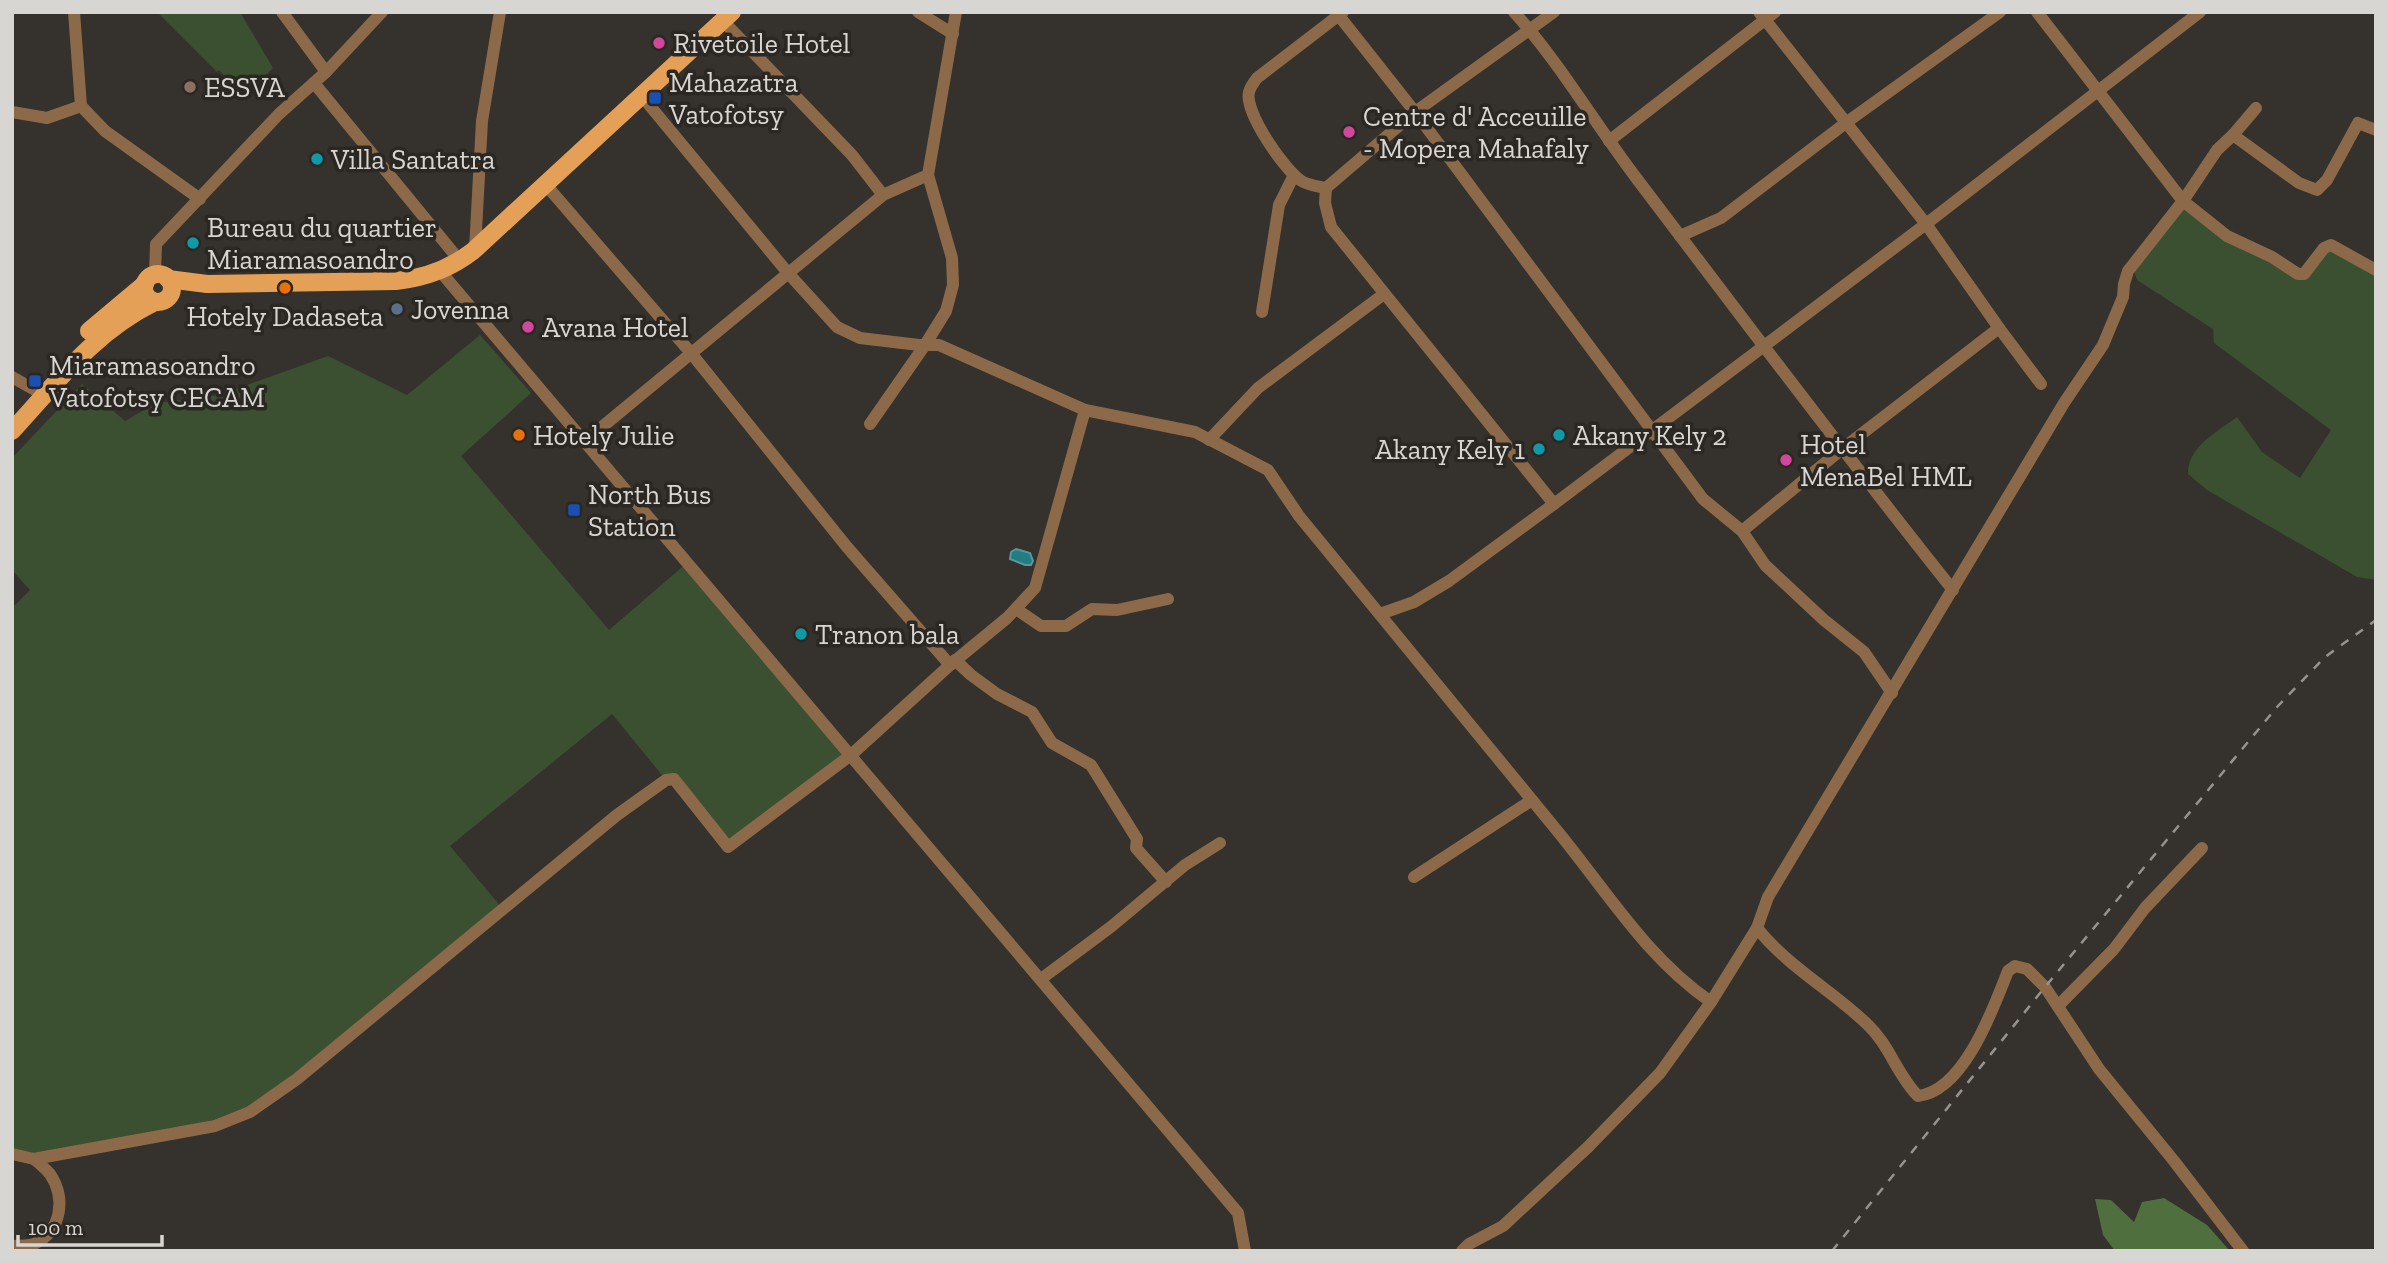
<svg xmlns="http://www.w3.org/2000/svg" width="2388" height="1263" font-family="'Zilla Slab',serif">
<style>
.green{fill:#3b5030}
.forest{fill:#4f6f3e}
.water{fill:#217c83;stroke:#58979b;stroke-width:2}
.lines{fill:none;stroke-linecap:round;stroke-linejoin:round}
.minor{stroke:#8c6a49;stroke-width:12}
.primary{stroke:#e4a057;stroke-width:18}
.rail{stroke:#96938f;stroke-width:2.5;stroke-dasharray:9 9;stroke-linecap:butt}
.hotel-dot{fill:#d1479c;stroke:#2b2723;stroke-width:2.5}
.education-dot{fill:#8d6e63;stroke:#2b2723;stroke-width:2.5}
.transit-dot{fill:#1a4fb4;stroke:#2b2723;stroke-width:2.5}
.culture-dot{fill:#0f9aa8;stroke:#2b2723;stroke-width:2.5}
.food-dot{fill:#e8710a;stroke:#2b2723;stroke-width:2.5}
.service-dot{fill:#5c6f8a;stroke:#2b2723;stroke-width:2.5}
.labels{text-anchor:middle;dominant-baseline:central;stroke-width:7;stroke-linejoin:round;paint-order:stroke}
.poi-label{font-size:28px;fill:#d8d6d3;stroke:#2b2723;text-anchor:start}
</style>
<rect width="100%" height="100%" fill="#35312d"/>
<g class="green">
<path d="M157 12H240L273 68 243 99 221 72 218 70 217 72Z"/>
<path d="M2184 202 2298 275 2323 243 2376 268V580L2357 577 2207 490 2188 474C2188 446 2216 433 2237 417L2262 452 2300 478 2331 430 2214 343 2213 329 2137 280 2134 271Z"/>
<path d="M480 335 531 393 461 456 609 630 688 562 851 755 728 847 675 779 666 780 612 714 450 846 503 909 250 1112 34 1159 12 1154V608L30 590 12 570V458L82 384 125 421 156 403 219 395 328 356 407 395Z"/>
</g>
<path class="forest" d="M2164 1198 2207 1225 2230 1251H2115L2103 1235 2095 1199 2111 1200 2134 1222 2142 1202Z"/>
<path class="water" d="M1016 549 1030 553 1033 561 1031 565H1025L1010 559 1011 552Z"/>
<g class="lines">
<g class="minor">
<path d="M74 12 81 106 105 131 200 199"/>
<path d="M282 12 326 72"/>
<path d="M918 12 953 34"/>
<path d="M1336 12 1415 112 1703 499 1742 531 1765 565 1824 620 1864 652 1892 693"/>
<path d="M1514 12C1560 63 1595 124 1637 179 1741 316 1845 455 1953 590"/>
<path d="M1759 12 1926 224 1999 328 2041 384"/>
<path d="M2037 12 2183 201 2227 236 2272 257 2298 274H2304L2324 248 2331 245 2376 270"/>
<path d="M723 21 852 155 883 195"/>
<path d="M314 83 460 261"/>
<path d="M641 95 788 273 837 327 860 338 919 345H939L1085 410 1195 432 1268 470 1299 516C1386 621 1472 727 1559 833 1607 892 1647 958 1711 1002"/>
<path d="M12 112 47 118 81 106"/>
<path d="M2233 135 2256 108"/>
<path d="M1609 141 1775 12"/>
<path d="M546 185 691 353 847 547 950 665"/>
<path d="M1326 188C1317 186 1306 185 1300 180 1284 169 1244 112 1249 92 1250 88 1254 82 1257 78L1343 12"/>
<path d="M1680 236 1721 218 1847 122 2000 12"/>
<path d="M475 249 482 121 500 12"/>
<path d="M440 271 1238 1213 1245 1251"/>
<path d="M155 275 156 244 279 114 326 72 382 12"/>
<path d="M1262 312 1279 205 1294 175"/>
<path d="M12 377 35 390"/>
<path d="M870 424 925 345 946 311 953 285 952 258 928 175 956 12"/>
<path d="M1209 440 1258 388 1384 294"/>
<path d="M585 441 883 195 928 175"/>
<path d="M1554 504 1331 227 1325 203 1326 188 1415 112 1554 12"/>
<path d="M1742 531 1842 449 1999 328"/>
<path d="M1016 609 1041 626H1066L1092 609 1117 610 1168 599"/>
<path d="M1380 614 1414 602 1449 581 1554 504 1926 224 2200 12"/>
<path d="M955 660 971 675 997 694 1032 712 1052 743 1091 765 1137 839 1136 848 1166 882"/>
<path d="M1414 877 1532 800"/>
<path d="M1757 928C1788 967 1833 991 1868 1025 1890 1046 1897 1075 1918 1096 1964 1091 1993 1009 2008 971L2015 966 2027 969 2045 987 2099 1069 2174 1161 2243 1251"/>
<path d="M1041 979 1112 926 1185 865 1220 843"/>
<path d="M2058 1006 2114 949 2145 908 2202 848"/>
<path d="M12 1154 34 1159 215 1126 250 1112 297 1079 617 815 666 780 674 779 728 847 851 755 950 665 1007 618 1035 588 1085 410"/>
<path d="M12 1246C19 1246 28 1246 34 1244 62 1231 66 1198 50 1174 46 1169 40 1164 34 1159"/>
<path d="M1462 1251 1469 1244 1503 1226 1588 1147 1660 1073 1711 1002 1757 928 1768 897 2064 403 2103 345 2123 297 2124 284 2128 271 2183 201 2217 150 2233 135 2299 183 2317 190 2327 180 2358 123 2376 130"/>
</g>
<g class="primary">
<circle cx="158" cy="288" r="14"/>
<path d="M168 279 207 284 396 281C425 278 450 269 473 251L732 12"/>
<path d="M89 331 145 284"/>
<path d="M12 431C58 381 94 332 155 302"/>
</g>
<path class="rail" d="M1832 1251 2045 987 2277 707 2325 657 2376 620"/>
</g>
<g class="hotel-dot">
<circle cx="659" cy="43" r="7"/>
<circle cx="1349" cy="132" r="7"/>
<circle cx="528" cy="327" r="7"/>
<circle cx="1786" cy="460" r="7"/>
</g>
<circle class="education-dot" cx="190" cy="87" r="7"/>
<g class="transit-dot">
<rect x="648" y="91" width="14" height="14" rx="3.5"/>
<rect x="28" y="374" width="14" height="14" rx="3.5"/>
<rect x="567" y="503" width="14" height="14" rx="3.5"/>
</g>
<g class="culture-dot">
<circle cx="317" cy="159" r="7"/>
<circle cx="193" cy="243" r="7"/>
<circle cx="1559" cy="435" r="7"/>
<circle cx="1539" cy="449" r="7"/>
<circle cx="801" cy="634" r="7"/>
</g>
<g class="food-dot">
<circle cx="285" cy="288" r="7"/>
<circle cx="519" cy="435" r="7"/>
</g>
<circle class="service-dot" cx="397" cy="309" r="7"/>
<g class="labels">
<g class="poi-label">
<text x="673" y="43">Rivetoile Hotel</text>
<text x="669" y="82">Mahazatra<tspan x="669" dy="32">Vatofotsy</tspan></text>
<text x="204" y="87">ESSVA</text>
<text x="1363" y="116">Centre d' Acceuille<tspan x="1363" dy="32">- Mopera Mahafaly</tspan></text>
<text x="331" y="159">Villa Santatra</text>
<text x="207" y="227">Bureau du quartier<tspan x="207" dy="32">Miaramasoandro</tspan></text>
<text x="411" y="309">Jovenna</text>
<text x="285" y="316" text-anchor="middle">Hotely Dadaseta</text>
<text x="542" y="327">Avana Hotel</text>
<text x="49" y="365">Miaramasoandro<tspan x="49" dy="32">Vatofotsy CECAM</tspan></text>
<text x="533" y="435">Hotely Julie</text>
<text x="1573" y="435">Akany Kely 2</text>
<text x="1800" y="444">Hotel<tspan x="1800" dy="32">MenaBel HML</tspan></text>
<text x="1525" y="449" text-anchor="end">Akany Kely 1</text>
<text x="588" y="494">North Bus<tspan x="588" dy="32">Station</tspan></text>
<text x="815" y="634">Tranon bala</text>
</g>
</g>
<rect width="2388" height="1263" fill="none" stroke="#d8d6d3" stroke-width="28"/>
<path d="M18 1235v10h144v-10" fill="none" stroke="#d8d6d3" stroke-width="3.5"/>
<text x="28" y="1235" font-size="21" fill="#d8d6d3" stroke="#2b2723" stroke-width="5" paint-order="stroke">100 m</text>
</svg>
